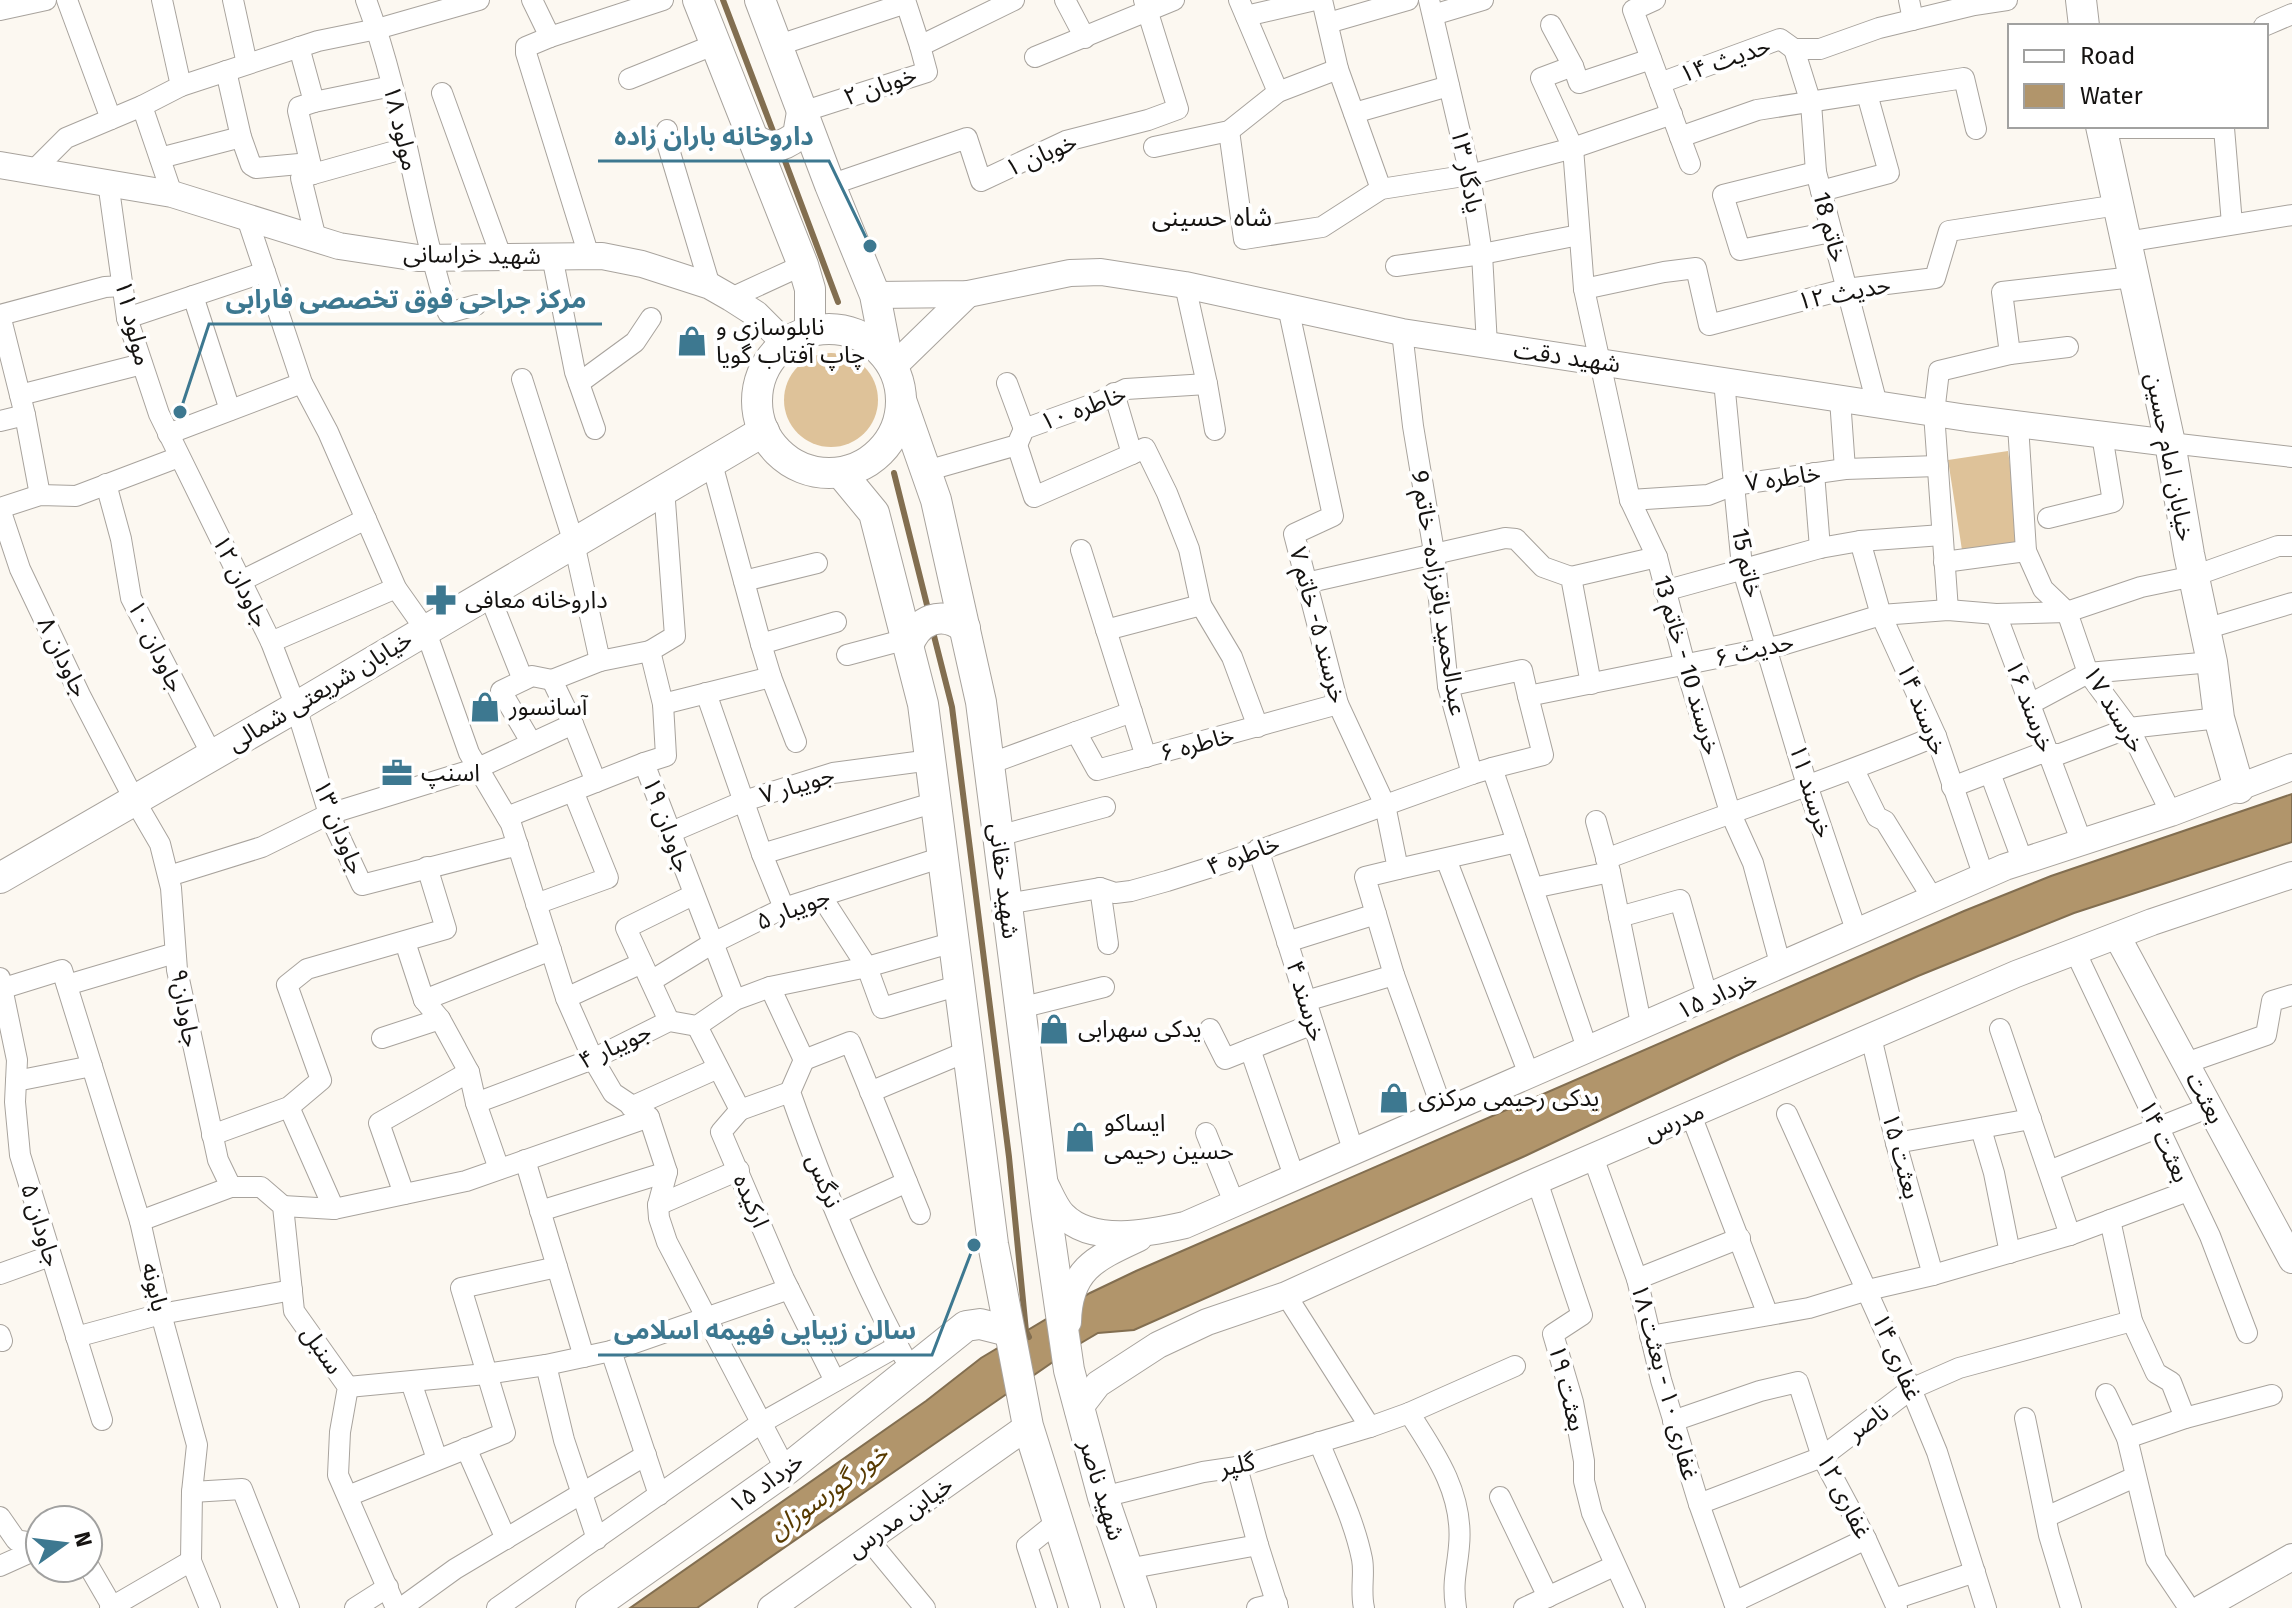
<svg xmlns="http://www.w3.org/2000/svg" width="2292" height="1608" font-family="'Fira Sans','Noto Sans Arabic',sans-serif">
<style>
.green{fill:#dec299}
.water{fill:#b1956b;stroke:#826e50;stroke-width:2}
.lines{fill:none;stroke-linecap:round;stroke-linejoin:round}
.stream{stroke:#826e50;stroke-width:6}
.minor-casing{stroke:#a8a39d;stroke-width:22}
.tertiary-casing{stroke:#a8a39d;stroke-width:28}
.secondary-casing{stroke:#a8a39d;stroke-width:32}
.minor{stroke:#fff;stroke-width:20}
.tertiary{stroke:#fff;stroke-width:26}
.secondary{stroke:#fff;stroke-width:30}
.labels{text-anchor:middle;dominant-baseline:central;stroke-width:8;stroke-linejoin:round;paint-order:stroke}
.street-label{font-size:24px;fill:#151311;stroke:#fff}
.poi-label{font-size:24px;fill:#151311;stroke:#fff;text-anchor:start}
.neighbourhood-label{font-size:26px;fill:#151311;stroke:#fff}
.water-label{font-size:26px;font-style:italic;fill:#573a00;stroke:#fff}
.leader{fill:none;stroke:#3d7890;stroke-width:3}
.callout-dot{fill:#3d7890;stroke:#fff;stroke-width:3}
.callout-label{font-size:26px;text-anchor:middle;font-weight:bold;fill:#3d7890;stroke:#fff;stroke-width:8;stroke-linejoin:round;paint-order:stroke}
</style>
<rect width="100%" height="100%" fill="#fcf8f1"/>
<g class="green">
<circle cx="831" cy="400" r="47"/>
<path d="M2008 451 2021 541 1962 550 1948 460Z"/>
</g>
<path class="water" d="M2292 794V842L2074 913 1918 976 1736 1056 1525 1156 1134 1330 1098 1333 1076 1346 697 1608H630L926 1401 981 1358 1090 1293 1136 1271 1964 911 2051 876Z"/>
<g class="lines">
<g class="stream">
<path d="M723 0 776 139"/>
<path d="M782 153 838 302"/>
<path d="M894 473 929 613"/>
<path d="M932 628 952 707 1009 1157 1026 1331 1029 1337"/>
</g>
<g class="minor-casing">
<g id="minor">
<path d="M67 0 111 119"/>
<path d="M162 0 181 86 142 106 172 194"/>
<path d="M233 0 247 64"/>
<path d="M366 0C404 101 415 210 448 313L476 305"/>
<path d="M532 0 550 37 663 0"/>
<path d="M1065 0 1085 38"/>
<path d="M1239 0 1278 92"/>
<path d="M1322 0 1338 69 1381 189"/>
<path d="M1429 0 1470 175 1482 254 1487 345"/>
<path d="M1655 0 1633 10 1690 164"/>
<path d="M1909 0 1913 20"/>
<path d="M0 10 46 0"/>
<path d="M1433 15 1483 0"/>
<path d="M1246 16 1315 0"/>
<path d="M1328 23 1408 0"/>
<path d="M1551 25 1573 66 1579 83 1651 59"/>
<path d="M2264 26 2292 14"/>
<path d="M550 37 526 47V53L589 256"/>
<path d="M776 46 906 3 920 46"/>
<path d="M299 47 314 102 299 107 298 111 313 174 301 178 316 239"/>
<path d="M1794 49 1811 103 1816 172 1877 404"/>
<path d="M1035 57 1174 0"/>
<path d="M1573 66 1541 78 1573 148 1584 289 1630 500 1657 557 1685 665 1730 812 1753 863 1781 967"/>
<path d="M226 71 241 137 251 165 256 168 310 163"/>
<path d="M629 79 716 44"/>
<path d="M1660 83 1780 39 1794 49H1820L1879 28 1974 5 2007 0"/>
<path d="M181 86 318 41 377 29 479 0"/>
<path d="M442 93 501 256"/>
<path d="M314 102 392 86"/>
<path d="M802 112 927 72 920 46 1014 0"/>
<path d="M1354 113 1449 86"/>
<path d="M2102 128H2224L2232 224"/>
<path d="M667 130 665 136 710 286"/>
<path d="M1229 131 1244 239 1322 227 1381 189 1470 175 1573 148 1672 114"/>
<path d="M1680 137 1757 110 1964 78 1976 129"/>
<path d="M1154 147 1229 131 1278 92 1338 69"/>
<path d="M160 158 241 137"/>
<path d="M34 170 66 138 142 106"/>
<path d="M1816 172 1723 195 1740 250 1831 232"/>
<path d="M313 174 406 148"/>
<path d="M108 182 127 318 159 414 271 642 296 707 329 814 362 885 518 845"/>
<path d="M830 185 967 138 981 181 1066 141 1148 120 1178 109 1144 0"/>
<path d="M1821 191 1889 173 1867 94"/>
<path d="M247 218 302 383 328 432 396 588 425 629 469 753 511 824 566 998 593 1059 613 1093 649 1117 667 1172 658 1205 659 1218 667 1242 786 1470"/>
<path d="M2126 242 2292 215"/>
<path d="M552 256 575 372 595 429"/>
<path d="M1396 266 1482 254 1579 235"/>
<path d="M1185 285 1207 384 1215 430"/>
<path d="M1584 289 1664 272 1696 268 1709 325 1846 289 1935 278 1949 231 2118 205"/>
<path d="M193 296 230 410"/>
<path d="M731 298 803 265"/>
<path d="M1288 307 1333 516 1294 534 1338 704 1385 805 1398 869 1365 877 1394 975 1444 1114"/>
<path d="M127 318 265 272"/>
<path d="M1402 332 1413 426 1434 552 1448 686 1472 774 1492 768 1588 1051"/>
<path d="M2010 354 2068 347"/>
<path d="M522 379 574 543 600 661 650 651 663 704 666 756 644 763 735 1000"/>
<path d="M1724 381 1742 567 1807 785 1857 933"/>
<path d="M579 383 635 342 651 318"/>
<path d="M1007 383 1024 429"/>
<path d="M20 395 142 364"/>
<path d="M1840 399 1845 469"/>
<path d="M0 421 25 415"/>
<path d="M2018 425 2026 551 2043 589 2067 612 2088 673 2129 728 2171 813"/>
<path d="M168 434 302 383"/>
<path d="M2170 443 2292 457"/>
<path d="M1017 445 1034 497 1132 454 1114 393"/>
<path d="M711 460 761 644"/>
<path d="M926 471 1017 445 1024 429 1099 402 1126 389 1207 384"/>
<path d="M1814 473 1820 548"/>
<path d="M106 484 121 539 131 598 212 755"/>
<path d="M40 495 25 415 0 315 105 287 122 286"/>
<path d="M1630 500 1708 495 1734 485 1845 469 1938 466"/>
<path d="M0 508 40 495 76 496 179 457"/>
<path d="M0 509 20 569 80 695 135 801 160 844 171 888 177 970 218 1160 231 1187H261L283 1206 294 1311 348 1387 340 1432 338 1475 396 1608"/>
<path d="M2048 518 2113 502 2102 435"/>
<path d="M1860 541 1881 615 1936 736 1984 877"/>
<path d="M1081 550 1146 757"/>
<path d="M1944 562 2026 551"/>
<path d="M1571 577 1657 557"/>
<path d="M241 581 366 519"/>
<path d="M744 581 817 563"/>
<path d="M1306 583 1505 538 1516 539 1543 567 1571 577 1591 684"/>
<path d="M1664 591 1820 548 1860 541 1942 535"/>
<path d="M488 592 523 680"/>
<path d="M1201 605 1232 657 1258 727"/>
<path d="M1948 610 1934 413 1939 371 2010 354 2002 292 2133 277"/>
<path d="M1996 614 2067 612 2141 587 2194 576 2278 546H2292"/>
<path d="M2205 629 2292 603"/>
<path d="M1106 630 1201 605 1189 549 1167 493 1145 448 1132 454"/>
<path d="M271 642 396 588"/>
<path d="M650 651 675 636 664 488"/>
<path d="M847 655 907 639"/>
<path d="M771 677 796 742"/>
<path d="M1448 686 1522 670 1528 696"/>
<path d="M706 693 762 854 784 908"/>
<path d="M663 704 771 677 761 644 836 622"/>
<path d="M2030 704 2088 673 2212 662"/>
<path d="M573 724 596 782"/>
<path d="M1076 732 1132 712"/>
<path d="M531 742 501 691 532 676 552 680"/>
<path d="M989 764 1076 732 1097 770 1338 704"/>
<path d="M1492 768 1543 755 1528 696 1782 645 1881 615 1948 610 1996 614 2082 843"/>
<path d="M1854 770 1877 817 1885 821 1933 899"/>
<path d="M1990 773 2023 862"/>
<path d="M1952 787 2039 754H2060L2129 728 2219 718"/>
<path d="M507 817 644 763"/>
<path d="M1596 821 1610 872 1642 1028"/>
<path d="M669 833 744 801 833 773 931 760"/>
<path d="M998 836 1105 807"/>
<path d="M1258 849 1354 1153"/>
<path d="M762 854 936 802"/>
<path d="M1446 859 1530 1077"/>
<path d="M1606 859C1716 817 1828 781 1936 736"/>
<path d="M1398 869 1517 842"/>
<path d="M169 876 262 847 329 814 478 768 573 724 552 680 600 661"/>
<path d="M1100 888 1108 944"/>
<path d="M1533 888 1610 872"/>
<path d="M821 896 867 967 882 1008 960 985"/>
<path d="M536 904 608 878 573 791"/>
<path d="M1007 904 1100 888 1115 893 1131 891 1167 881 1224 863 1472 774"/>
<path d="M1619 917 1680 900 1708 999"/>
<path d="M405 942 424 1000 440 1019 469 1072"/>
<path d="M1287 942 1376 914"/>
<path d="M2075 951 2210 1236 2247 1333"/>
<path d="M0 978 17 1060 15 1102 20 1155 102 1420"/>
<path d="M651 981 713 943 784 908 943 857"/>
<path d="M67 985 175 953"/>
<path d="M770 987 804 1060 790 1092C822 1183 858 1273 904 1357"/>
<path d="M4 988 62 970 140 1221 161 1314 197 1445 192 1492 191 1561 210 1608"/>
<path d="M566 998 642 963"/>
<path d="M424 1000 551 950"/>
<path d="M1306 1001 1394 975"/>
<path d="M1020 1008 1104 987"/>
<path d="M669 1021 626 928 693 895"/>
<path d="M697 1026 740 1110 721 1132 784 1279 835 1381"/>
<path d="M1210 1029 1225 1059 1313 1024"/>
<path d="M2000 1029 2070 1235"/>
<path d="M1871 1037 1896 1143 1933 1275"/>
<path d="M382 1038 440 1019"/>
<path d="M1250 1049 1295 1179"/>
<path d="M804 1060 850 1042 920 1214"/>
<path d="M2186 1063 2266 1035 2272 1001 2292 995"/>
<path d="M16 1081 92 1066"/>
<path d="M870 1092 968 1051"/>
<path d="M476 1103 499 1169"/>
<path d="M289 1107 334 1209"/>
<path d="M631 1107 718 1068"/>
<path d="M740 1110 790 1092"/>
<path d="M1787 1114 1911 1389 1937 1452 1986 1608"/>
<path d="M1691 1115 1768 1315"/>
<path d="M1981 1129 1994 1173 2010 1253"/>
<path d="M1206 1133 1235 1205"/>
<path d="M212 1135 289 1107 321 1080 287 985 307 969 446 929 427 867"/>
<path d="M1896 1143 2031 1119"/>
<path d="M1593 1157 1637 1279 1661 1380 1699 1504 1736 1608"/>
<path d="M525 1160 584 1357"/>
<path d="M2049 1171 2210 1107"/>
<path d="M1537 1181 1582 1315 1553 1334 1573 1402 1584 1461V1481L1592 1513 1635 1608"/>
<path d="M404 1194 379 1123 469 1072 476 1103 593 1059 669 1021 697 1026 735 1000 770 987 867 967 954 942"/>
<path d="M658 1205 739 1170"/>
<path d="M283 1206 334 1209 466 1181 649 1117"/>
<path d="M540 1211 667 1172"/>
<path d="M837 1214 907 1182"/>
<path d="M2110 1220 2132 1321 2156 1373 2171 1382 2185 1418"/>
<path d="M140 1221 231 1187"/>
<path d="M0 1274 50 1256"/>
<path d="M1637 1279 1740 1238"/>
<path d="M1286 1295 1370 1427 1409 1413C1436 1454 1464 1495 1459 1546 1457 1571 1452 1581 1456 1608"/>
<path d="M0 1335 2 1341"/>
<path d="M1650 1336 1809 1308 1868 1290 1933 1275 2070 1235 2188 1191"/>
<path d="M76 1337 161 1314 292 1290"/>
<path d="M611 1351 659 1495"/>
<path d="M546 1365 564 1440 597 1539"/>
<path d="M411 1382 437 1459"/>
<path d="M348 1387 486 1374 546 1365 611 1351 789 1289"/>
<path d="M2106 1394 2127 1438 2156 1559 2189 1608"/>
<path d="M1409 1413 1515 1366"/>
<path d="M2025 1418 2049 1535 2071 1608"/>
<path d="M1673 1421 1760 1391 1798 1382 1822 1457 1866 1539 1897 1608"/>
<path d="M2127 1438 2185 1418 2272 1395"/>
<path d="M1319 1442C1334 1480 1354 1519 1362 1559 1365 1574 1360 1590 1364 1608"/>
<path d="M466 1448 506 1539"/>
<path d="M1237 1467 1258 1545 1278 1608"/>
<path d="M192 1492 242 1489 289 1608"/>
<path d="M348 1496 505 1433 461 1288 557 1267"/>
<path d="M1103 1497 1203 1472 1237 1467 1370 1427"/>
<path d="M1500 1497 1548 1597"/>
<path d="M1699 1504 1822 1457 1911 1389 1959 1368 2132 1321"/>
<path d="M0 1517 16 1540 40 1544"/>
<path d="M2046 1517 2135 1477"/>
<path d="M868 1539 925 1608"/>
<path d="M88 1565 113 1608"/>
<path d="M0 1566 40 1548"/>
<path d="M1127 1569 1258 1545"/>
<path d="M1894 1599 1975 1572"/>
<path d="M1734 1602 1866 1539"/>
<path d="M110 1608 191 1561"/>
<path d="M355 1608 388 1587"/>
<path d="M401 1608 455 1569 646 1455"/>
<path d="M497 1608 761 1423 898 1346"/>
<path d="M1047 1608 1027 1546 1058 1521"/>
<path d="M1257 1608 1277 1603"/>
<path d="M1524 1608 1614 1566"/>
</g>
</g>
<g class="tertiary-casing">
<g id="tertiary">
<path d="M0 165 172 194 339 246 418 258 602 256 642 264 710 286 731 298 756 314 786 344"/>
<path d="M875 295 968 294 1070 273 1101 272 1185 285 1402 332 1967 418 2170 443"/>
<path d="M894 366 968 294"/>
<path d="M2117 936 2292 1260"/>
<path d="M1044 1182C1050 1193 1055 1207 1063 1215 1092 1245 1150 1233 1185 1225L2005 867 2171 813 2292 767"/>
<path d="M1068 1322C1069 1269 1096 1258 1139 1238"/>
<path d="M1078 1410 1098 1384 1158 1345 1207 1322 1286 1295 1537 1181 2016 974 2152 922 2292 875"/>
<path d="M771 1608 1028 1426"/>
<path d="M2202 1608 2292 1557"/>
</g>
</g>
<g class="secondary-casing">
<g id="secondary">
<path d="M698 0 803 265 810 289V331"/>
<path d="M760 0 830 185 875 295 887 357"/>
<path d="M2081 0 2084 26"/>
<path d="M2101 126 2170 443 2189 554 2212 662 2219 718 2239 788"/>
<path d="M751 137C769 150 781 149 798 135L802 112"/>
<circle cx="829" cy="401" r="72"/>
<path d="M901 400 936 500 981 702 1047 1218 1069 1370 1103 1497 1141 1608"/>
<path d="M841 473 874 513 923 704 993 1244 1028 1426 1085 1608"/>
<path d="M908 646C917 620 942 609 965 628"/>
<path d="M0 878 296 707 764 431"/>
<path d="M591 1608 786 1470 966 1326 980 1324 1008 1331"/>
</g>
</g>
<use href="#minor" class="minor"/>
<use href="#tertiary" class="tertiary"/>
<use href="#secondary" class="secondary"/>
</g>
<defs>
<g id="shop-bare" transform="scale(2.4)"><path d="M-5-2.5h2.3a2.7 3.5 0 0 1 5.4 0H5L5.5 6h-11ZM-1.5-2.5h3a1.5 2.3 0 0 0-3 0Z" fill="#3d7890" stroke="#fff" stroke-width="2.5" paint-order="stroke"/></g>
<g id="pharmacy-bare" transform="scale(2.4)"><path d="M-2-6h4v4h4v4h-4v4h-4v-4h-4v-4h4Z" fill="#3d7890" stroke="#fff" stroke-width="2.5" paint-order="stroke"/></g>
<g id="office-bare" transform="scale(2.4)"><path d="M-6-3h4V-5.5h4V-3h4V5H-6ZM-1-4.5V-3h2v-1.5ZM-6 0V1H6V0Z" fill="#3d7890" stroke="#fff" stroke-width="2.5" paint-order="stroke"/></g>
</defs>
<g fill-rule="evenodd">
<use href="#shop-bare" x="692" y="341"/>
<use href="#pharmacy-bare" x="441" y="600"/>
<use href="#shop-bare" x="485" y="707"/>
<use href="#office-bare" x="397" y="773"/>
<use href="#shop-bare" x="1054" y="1029"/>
<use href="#shop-bare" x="1394" y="1098"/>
<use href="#shop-bare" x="1080" y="1137"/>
</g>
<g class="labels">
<g class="street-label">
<text transform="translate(1725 60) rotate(-19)">حدیث ۱۴</text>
<text transform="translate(880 86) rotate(-19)">خوبان ۲</text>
<text transform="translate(401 128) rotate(77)">مولود ۱۸</text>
<text transform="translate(1041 155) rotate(-23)">خوبان ۱</text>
<text transform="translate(1467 171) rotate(79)">یادگار ۱۳</text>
<text transform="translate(1830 227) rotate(75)">خاتم 18</text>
<text transform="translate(472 255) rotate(1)">شهید خراسانی</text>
<text transform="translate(1844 293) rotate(-11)">حدیث ۱۲</text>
<text transform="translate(133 323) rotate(76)">مولود ۱۱</text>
<text transform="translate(1567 357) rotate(8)">شهید دقت</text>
<text transform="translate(1083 408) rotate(-20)">خاطره ۱۰</text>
<text transform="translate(2170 457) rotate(79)">خیابان امام حسین</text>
<text transform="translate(1783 478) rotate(-8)">خاطره ۷</text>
<text transform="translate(1747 563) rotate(78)">خاتم 15</text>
<text transform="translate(241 581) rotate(64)">جاودان ۱۲</text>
<text transform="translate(1439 593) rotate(81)">عبدالحمید باقرزاده- خاتم 9</text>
<text transform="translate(1318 625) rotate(75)">خرسند ۵- خاتم ۷</text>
<text transform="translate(156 646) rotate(64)">جاودان ۱۰</text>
<text transform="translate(1754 650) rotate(-13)">حدیث ۶</text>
<text transform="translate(63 657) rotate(64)">جاودان ۸</text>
<text transform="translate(1687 665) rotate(74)">خرسند 10 - خاتم 13</text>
<text transform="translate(320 691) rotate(-31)">خیابان شریعتی شمالی</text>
<text transform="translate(2030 706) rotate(69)">خرسند ۱۶</text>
<text transform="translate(1922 709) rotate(68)">خرسند ۱۴</text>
<text transform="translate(2114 709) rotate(59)">خرسند ۱۷</text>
<text transform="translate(1197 744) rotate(-15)">خاطره ۶</text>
<text transform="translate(797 785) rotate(-17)">جویبار ۷</text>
<text transform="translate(1811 791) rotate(73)">خرسند ۱۱</text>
<text transform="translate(667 825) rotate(70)">جاودان ۱۹</text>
<text transform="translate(339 827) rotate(68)">جاودان ۱۳</text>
<text transform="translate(1243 855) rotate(-20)">خاطره ۴</text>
<text transform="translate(1004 881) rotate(83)">شهید حقانی</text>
<text transform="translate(793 909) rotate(-21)">جویبار ۵</text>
<text transform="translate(1717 995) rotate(-24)">۱۵ خرداد</text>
<text transform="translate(1306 1001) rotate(73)">خرسند ۴</text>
<text transform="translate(185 1008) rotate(80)">جاودان۹</text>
<text transform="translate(615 1046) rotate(-25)">جویبار ۴</text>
<text transform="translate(2205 1098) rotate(62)">بعثت</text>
<text transform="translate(1674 1122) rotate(-23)">مدرس</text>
<text transform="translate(2164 1141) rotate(65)">بعثت ۱۴</text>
<text transform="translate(1901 1156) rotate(75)">بعثت ۱۵</text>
<text transform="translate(824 1181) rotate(68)">نرگس</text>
<text transform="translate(751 1201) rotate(67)">ارکیده</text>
<text transform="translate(41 1225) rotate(73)">جاودان ۵</text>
<text transform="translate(155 1287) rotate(77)">بابونه</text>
<text transform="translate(322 1350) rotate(55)">سنبل</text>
<text transform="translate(1897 1357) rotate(67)">غفاری ۱۴</text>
<text transform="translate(1665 1382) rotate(75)">غفاری ۱۰ - بعثت ۱۸</text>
<text transform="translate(1567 1388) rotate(76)">بعثت ۱۹</text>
<text transform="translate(1868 1422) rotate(-37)">ناصر</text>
<text transform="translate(1237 1465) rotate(-12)">گلپر</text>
<text transform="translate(766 1483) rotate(-36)">۱۵ خرداد</text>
<text transform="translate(1102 1490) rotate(73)">شهید ناصر</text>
<text transform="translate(1844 1496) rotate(63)">غفاری ۱۲</text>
<text transform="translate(900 1517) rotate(-35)">خیابن مدرس</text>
</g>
<g class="poi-label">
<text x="716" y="327">نابلوسازی و<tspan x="716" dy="28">چاپ آفتاب گویا</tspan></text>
<text x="465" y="600">داروخانه معافی</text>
<text x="509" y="707">آسانسور</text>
<text x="421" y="773">اسنپ</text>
<text x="1078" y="1029">یدکی سهرابی</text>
<text x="1418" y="1098">یدکی رحیمی مرکزی</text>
<text x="1104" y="1123">ایساکو<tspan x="1104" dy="28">حسین رحیمی</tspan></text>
</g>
<g class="neighbourhood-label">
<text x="1212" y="217">شاه حسینی</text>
</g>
<g class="water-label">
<text transform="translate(828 1492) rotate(-36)">خور گورسوزان</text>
</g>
</g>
<path class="leader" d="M870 246L829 161H598M180 412L209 324H602M974 1245L932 1355H598"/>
<g class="callout-dot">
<circle cx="870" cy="246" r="8"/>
<circle cx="180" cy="412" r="8"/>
<circle cx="974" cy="1245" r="8"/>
</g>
<g class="callout-label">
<text x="714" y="145">داروخانه باران زاده</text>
<text x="406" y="308">مرکز جراحی فوق تخصصی فارابی</text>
<text x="765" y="1339">سالن زیبایی فهیمه اسلامی</text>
</g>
<rect x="2008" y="24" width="260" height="104" fill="#ffffff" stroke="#a1a1a0" stroke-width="2"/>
<rect x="2024" y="50" width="40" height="12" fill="#ffffff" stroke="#a1a1a0" stroke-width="2"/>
<text x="2080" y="64" font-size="24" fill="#151311">Road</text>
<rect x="2024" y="84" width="40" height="24" fill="#b1956b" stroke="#a1a1a0" stroke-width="2"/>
<text x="2080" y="104" font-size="24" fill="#151311">Water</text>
<g transform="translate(64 1544) rotate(76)"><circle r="38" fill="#ffffff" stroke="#a1a1a0" stroke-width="2"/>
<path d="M0-6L14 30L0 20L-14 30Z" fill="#3d7890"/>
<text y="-12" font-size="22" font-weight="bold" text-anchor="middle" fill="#151311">N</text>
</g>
</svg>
